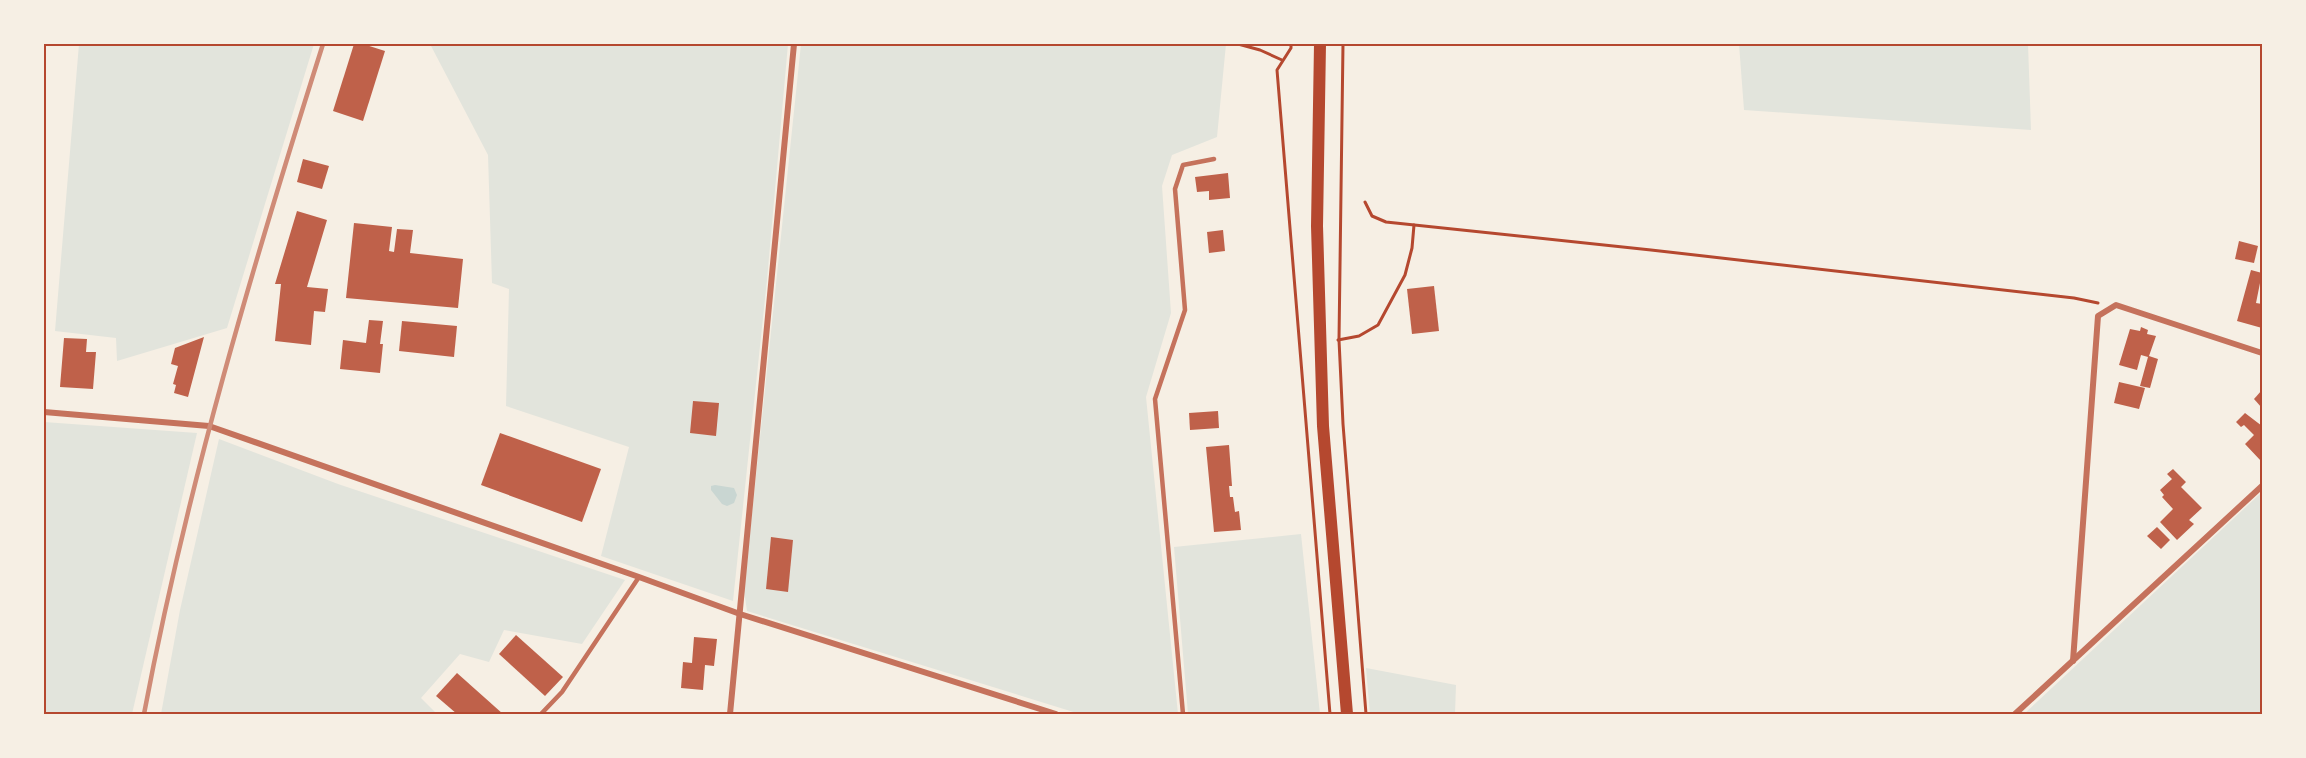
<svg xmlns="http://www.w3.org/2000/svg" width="2306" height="758" font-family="'Asap Condensed',sans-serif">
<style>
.green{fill:#e2e4dc}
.water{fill:#c9d6d2}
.building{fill:#bf614a}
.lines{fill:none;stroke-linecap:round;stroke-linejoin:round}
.path{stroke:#b5482f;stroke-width:3}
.service{stroke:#c5725c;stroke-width:4.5}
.minor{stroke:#c5725c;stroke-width:6}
.secondary{stroke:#b5482f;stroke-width:12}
.rail{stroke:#cf8b77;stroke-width:4.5}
.neatline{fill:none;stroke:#b5482f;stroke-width:2}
</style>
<rect width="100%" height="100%" fill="#f6efe4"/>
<g class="green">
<path d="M79 44H314L227 328 117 361 116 338 55 331Z"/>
<path d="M430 44H788L767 280 733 601 601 556 629 447 506 406 509 289 492 283 488 155Z"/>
<path d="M801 44H1226L1217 137 1172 155 1162 186 1171 313 1146 397 1178 714H1080L747 611 744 591Z"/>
<path d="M1739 44H2028L2031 130 1744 110Z"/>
<path d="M44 422 197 433 132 714H44Z"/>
<path d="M219 439 338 484 625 580 582 644 504 630 489 662 460 654 421 698 437 714H161L180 610Z"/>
<path d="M2262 492V714H2024Z"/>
<path d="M1301 534 1320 714H1188L1174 547Z"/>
<path d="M1366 668 1456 685 1455 714H1370Z"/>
</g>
<path class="water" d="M715 485 734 488 737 495 734 503 727 506 722 504 711 490V486Z"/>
<g class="building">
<path d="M354 44H363L385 51 363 121 333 111Z"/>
<path d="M303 159 329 166 322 189 297 182Z"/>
<path d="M1228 173 1230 198 1209 200V191L1197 192 1195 177Z"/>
<path d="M297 211 327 220 307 287 328 289 325 312 314 311 311 345 275 341 281 284H275Z"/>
<path d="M354 223 392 227 389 251 394 252 397 229 413 230 410 253 463 259 458 308 346 298Z"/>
<path d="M1223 230 1225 251 1209 253 1207 232Z"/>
<path d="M2239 241 2258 246 2254 263 2235 259Z"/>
<path d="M2251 270 2262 273 2256 303 2262 304V328L2237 321Z"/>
<path d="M1434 286 1439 331 1412 334 1407 289Z"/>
<path d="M369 320 383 321 380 344H383L380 373 340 369 343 340 366 343Z"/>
<path d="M402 321 457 326 454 357 399 351Z"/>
<path d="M2141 327 2148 330 2147 334 2156 336 2149 356 2158 359 2150 388 2140 386 2148 357 2141 355 2137 370 2119 365 2130 329 2140 331Z"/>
<path d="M204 337 188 397 174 393 176 385 173 384 178 366 171 364 175 348Z"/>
<path d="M64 338 87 339 86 352H96L93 389 60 387Z"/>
<path d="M2119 382 2145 388 2139 409 2114 403Z"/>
<path d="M2262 390V408L2254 399Z"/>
<path d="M693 401 719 403 716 436 690 433Z"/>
<path d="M1218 411 1219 428 1190 430 1189 413Z"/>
<path d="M2245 413 2262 426 2261 461 2245 444 2254 435 2244 425 2241 427 2236 422Z"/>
<path d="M500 433 601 469 582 522 481 485Z"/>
<path d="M1229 445 1232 486H1229L1230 497H1233L1235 512 1239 511 1241 530 1214 532 1206 447Z"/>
<path d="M2173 469 2186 482 2181 487 2202 508 2189 520 2194 524 2177 540 2160 522 2173 509 2162 497 2164 495 2160 490 2172 479 2167 474Z"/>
<path d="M2157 527 2170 540 2161 549 2147 536Z"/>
<path d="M771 537 793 540 788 592 766 589Z"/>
<path d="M516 635 563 677 545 696 499 654Z"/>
<path d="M694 637 717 639 714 666 705 665 703 690 681 688 683 662 692 663Z"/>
<path d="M457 673 503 714H457L436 696Z"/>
</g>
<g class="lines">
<g class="path">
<path d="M1238 44 1260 50 1282 60"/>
<path d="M1291 44V48L1277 70 1330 714"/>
<path d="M1343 44 1339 340 1343 424 1366 714"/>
<path d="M1365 202 1372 216 1386 222 1651 250 2074 298 2098 303"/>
<path d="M1338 340 1359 336 1378 325 1405 275 1412 248 1414 225"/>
</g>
<g class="service">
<path d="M541 714 562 692 639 577"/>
<path d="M1183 714 1155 399 1185 310 1175 189 1183 165 1214 159"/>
</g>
<g class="minor">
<path d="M44 412 209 426 639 577 740 614 1056 714"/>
<path d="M2073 661 2098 316 2116 305 2262 353"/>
<path d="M730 714 794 44"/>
<path d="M2015 714 2262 486"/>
</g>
<path class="secondary" d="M1320 44 1317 226 1323 426 1347 714"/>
<path class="rail" d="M144 714C187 486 253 265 323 44"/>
</g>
<rect width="2306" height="758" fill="none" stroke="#f6efe4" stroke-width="90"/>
<rect x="45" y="45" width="2216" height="668" class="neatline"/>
</svg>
